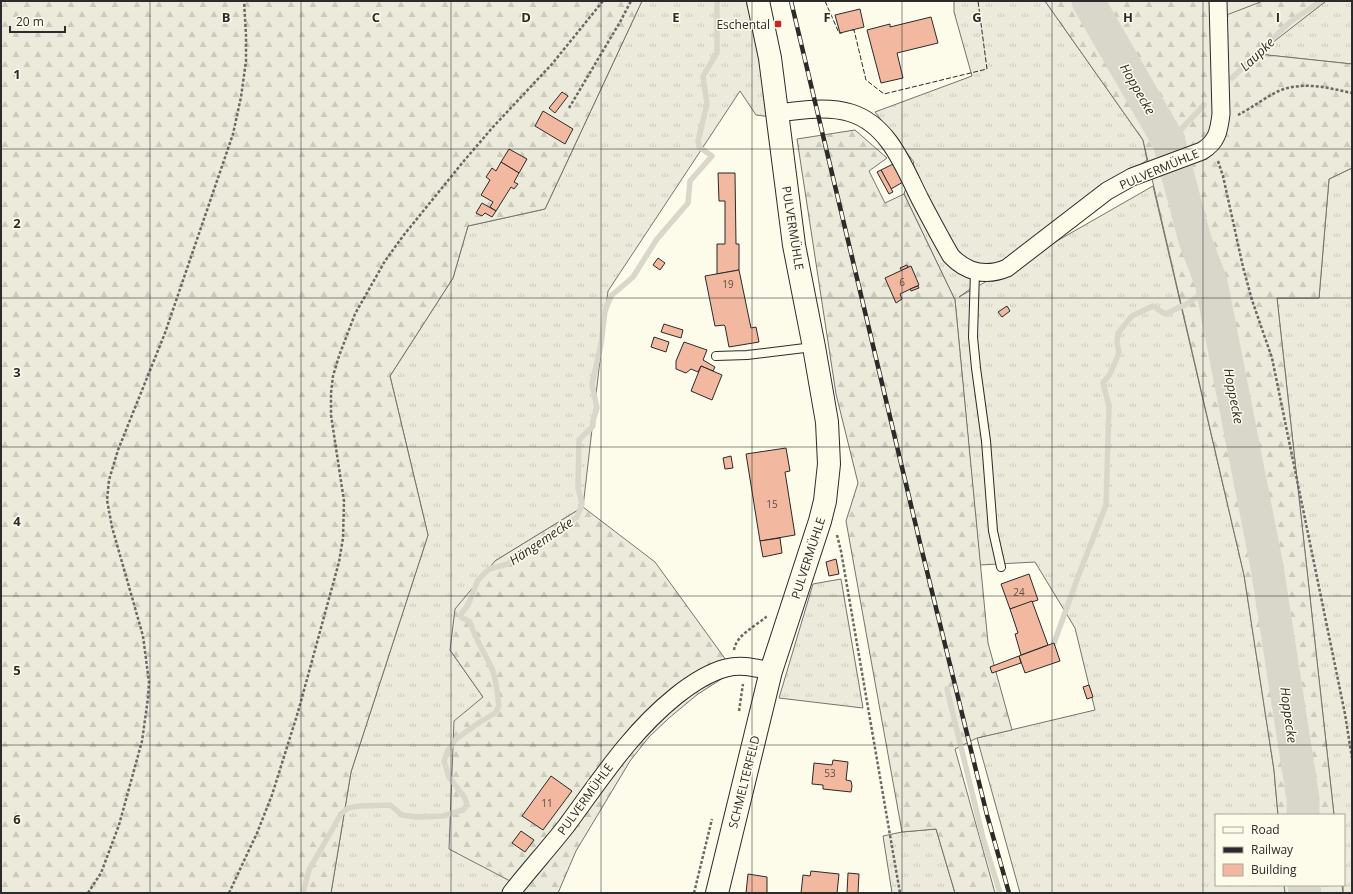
<svg xmlns="http://www.w3.org/2000/svg" width="1353" height="894" font-family="'Open Sans',sans-serif">
<style>
.grass{fill:url(#grass-tufts);stroke:#74746e}
.forest{fill:url(#forest-firs);stroke:#74746e}
.parking{fill:#eceadb;stroke:#74746e}
.lines{fill:none;stroke-linecap:round;stroke-linejoin:round}
.stream{stroke:#d8d7c9;stroke-width:5.5}
.river{stroke:#d8d7c9;stroke-width:33}
.building{fill:#f2b8a0;stroke:#2b2b2b}
.service-casing{stroke:#2b2b2b;stroke-width:10}
.minor-casing{stroke:#2b2b2b;stroke-width:19}
.secondary-casing{stroke:#2b2b2b;stroke-width:24}
.path{stroke:#6a6964;stroke-width:2.5;stroke-dasharray:3 2;stroke-linecap:butt}
.service{stroke:#fdfbea;stroke-width:8}
.minor{stroke:#fdfbea;stroke-width:17}
.secondary{stroke:#fdfbea;stroke-width:22}
.rail-casing{stroke:#2b2b2b;stroke-width:4.5}
.rail{stroke:#fdfbea;stroke-width:3;stroke-dasharray:9;stroke-linecap:butt}
.fence{stroke:#2b2b2b;stroke-width:1;stroke-dasharray:5 2;stroke-linecap:butt}
.grid{fill:none;stroke:#2b2b2b;stroke-width:1;stroke-opacity:0.55}
.poi-dot{fill:#c62828;stroke:#fdfbea;stroke-width:1.5}
.labels{text-anchor:middle;dominant-baseline:central;stroke-width:3;stroke-linejoin:round;paint-order:stroke}
.number-label{font-size:10px;fill:#5d4e48}
.poi-label{font-size:12px;fill:#2b2b2b;stroke:#fdfbea;text-anchor:end}
.street-label{font-size:12px;fill:#2b2b2b;stroke:#fdfbea}
.water-label{font-size:13px;font-style:italic;fill:#2b2b2b;stroke:#fdfbea}
.grid-label{font-size:13px;text-anchor:middle;font-weight:bold;fill:#2b2b2b;stroke:#fdfbea;stroke-width:3;stroke-linejoin:round;paint-order:stroke}
</style>
<defs>
<pattern id="grass-tufts" width="24" height="20" patternUnits="userSpaceOnUse"><rect width="24" height="20" fill="#ecebdb"/><path d="M3 7l-1-3M5 7V3M7 7l1-3M15 17l-1-3M17 17v-4M19 17l1-3" fill="none" stroke="#cbcabc"/></pattern>
<pattern id="forest-firs" width="22" height="20" patternUnits="userSpaceOnUse"><rect width="22" height="20" fill="#ecebdb"/><path d="M5 1l3.5 6h-7zM16 11l3.5 6h-7z" fill="#cbcabc"/></pattern>
</defs>
<rect width="100%" height="100%" fill="#fdfbea"/>
<g class="grass">
<path d="M642 1H747L763 70 771 117 756 115 740 91 608 291 583 507 495 561 450 650 483 697 512 882 502 893H331L351 772 428 535 390 376 453 278 468 226 545 209Z"/>
<path d="M954 1H1045L1143 140 1147 160 959 297 1153 186 1244 575 1274 770 1278 815H1216V885H1284L1285 893H1020L977 738 1095 710 1075 628 1035 562 980 565 955 300 904 194 914 162 875 112 972 76 954 12Z"/>
<path d="M1326 1H1352V64L1257 54Z"/>
<path d="M1352 168V893H1343L1344 815H1334L1277 298H1319L1329 179Z"/>
<path d="M841 579 863 708 779 698 813 584Z"/>
<path d="M936 829 955 893H892L883 836 902 832Z"/>
</g>
<g class="forest">
<path d="M1 1H642L545 209 468 226 453 278 390 376 428 535 351 772 331 893H1Z"/>
<path d="M1045 1H1326L1258 54 1352 64V168L1329 179 1319 298H1277L1334 815H1278L1274 770 1244 575 1143 140Z"/>
<path d="M855 130 887 158 869 171 885 203 904 194 955 300 988 643 1012 730 977 738 955 749 995 893H955L936 829 902 832 846 521 858 483 836 394 797 139Z"/>
<path d="M583 507 655 562 734 671 698 694 669 718 649 737 630 761 576 851 558 893H502L512 882 449 849 454 721 483 697 450 650 455 609 495 561Z"/>
<path d="M1284 885H1342L1343 893H1285Z"/>
</g>
<path class="parking" d="M1223 1H1263L1224 16Z"/>
<g class="lines">
<g class="stream">
<path d="M1232 78 1290 22 1321 1"/>
<path d="M1169 142 1204 105"/>
<path d="M1054 643 1078 577 1106 505 1109 406 1103 383 1110 374 1119 353 1117 342 1118 333 1132 316 1153 306 1165 314 1187 304 1212 286"/>
<path d="M947 689 983 838 1000 893"/>
<path d="M303 893 309 870 341 814 348 808 359 806 390 805 402 815 416 817 443 816 463 810 467 805 465 798 449 777 444 761 448 750 456 739 480 722 495 713 499 706C497 694 497 680 492 669 485 653 475 639 470 622L461 617V614L468 605 478 580 489 569 508 564 517 555 577 517 582 504 578 488 579 440 593 426V421L597 408 592 384 601 344 605 311 611 296 633 277 657 239 688 203 690 181 712 156 699 147 698 141 707 104 703 76 717 53V1"/>
</g>
<g class="river">
<path d="M1088 1 1169 142 1195 240 1211 282 1267 567 1303 799V815"/>
<path d="M1304 885 1305 893"/>
</g>
</g>
<g class="building">
<path d="M860 9 864 27 840 33 835 15Z"/>
<path d="M931 17 938 43 897 53 903 78 881 83 867 30 890 24V27Z"/>
<path d="M562 92 568 96 555 113 549 108Z"/>
<path d="M543 111 573 129 565 144 535 126Z"/>
<path d="M509 149 527 159 519 173 501 162Z"/>
<path d="M501 162 519 173 514 182 518 184 514 189 511 187 496 211 490 207 493 202 481 195 490 180 486 177 492 168 496 171Z"/>
<path d="M893 164 903 182 891 189 881 170Z"/>
<path d="M881 170 893 192 889 194 877 172Z"/>
<path d="M718 173H735L736 244H739V270L717 274V244H725V201H719Z"/>
<path d="M482 203 496 211 492 217 485 213 482 216 476 213Z"/>
<path d="M658 258 665 263 660 270 653 265Z"/>
<path d="M907 265 908 267 902 271 900 268Z"/>
<path d="M911 266 919 285 900 294 902 299 896 303 885 278Z"/>
<path d="M739 270 751 328 756 327 759 342 729 347 725 326 724 325 715 326 705 276Z"/>
<path d="M918 286 919 288 911 291 910 289Z"/>
<path d="M1007 306 1010 311 1002 317 998 312Z"/>
<path d="M664 324 683 330 681 338 661 332Z"/>
<path d="M654 337 669 342 666 352 651 347Z"/>
<path d="M684 342 707 350 703 360 715 367 713 371 701 366 698 372 691 369 686 373 676 369V361Z"/>
<path d="M701 366 722 375 712 400 691 391Z"/>
<path d="M786 448 790 471 785 472 795 535 760 541 746 454Z"/>
<path d="M731 456 733 468 725 469 723 458Z"/>
<path d="M780 538 782 553 763 557 760 541Z"/>
<path d="M836 559 839 574 829 576 826 562Z"/>
<path d="M1029 574 1038 600 1010 609 1001 584Z"/>
<path d="M1032 601 1048 645 1021 655 1015 634 1018 633 1010 609Z"/>
<path d="M1054 643 1060 661 1025 673 1019 656Z"/>
<path d="M1019 656 1021 663 992 673 990 667Z"/>
<path d="M1089 685 1093 697 1087 699 1083 687Z"/>
<path d="M833 760 848 762 846 780 851 781 852 786 851 792 823 789V785L812 784 814 763 832 765Z"/>
<path d="M551 776 572 791 543 830 522 816Z"/>
<path d="M521 831 534 840 525 852 512 843Z"/>
<path d="M811 871 839 874 837 893H801L803 875 810 876Z"/>
<path d="M848 873 859 874 858 893H847Z"/>
<path d="M748 874 767 877V893H746Z"/>
</g>
<g class="lines">
<g class="service-casing">
<g id="service">
<path d="M975 271 973 337 976 368 986 441 993 531 1001 567"/>
<path d="M716 356 747 355 813 347"/>
</g>
</g>
<g class="minor-casing">
<g id="minor">
<path d="M778 113C801 110 828 106 851 113 889 125 904 167 920 199 930 218 940 237 951 256 966 272 986 277 1007 268L1107 191 1132 177 1202 151C1217 142 1219 131 1221 114L1218 1"/>
<path d="M511 893C529 870 549 848 567 825 601 779 630 733 676 696 691 684 707 673 726 668 742 664 755 668 771 671"/>
</g>
</g>
<g class="secondary-casing">
<path id="secondary" d="M717 893 771 671 820 521 825 501 829 464 827 422 814 347 794 245 770 58 758 1"/>
</g>
<g class="path">
<path d="M569 108 620 22 631 1"/>
<path d="M1238 115C1252 108 1271 93 1284 89 1307 82 1329 88 1352 93"/>
<path d="M1218 161 1223 176 1243 267 1252 300 1272 358 1345 714 1352 758"/>
<path d="M837 535 841 551 900 893"/>
<path d="M734 650C736 635 756 626 767 616"/>
<path d="M739 711 743 684"/>
<path d="M88 893 101 873 119 825 142 741 148 698 149 682 143 636 112 527 107 500 109 480 118 450 165 333 233 134 241 97 246 61V35L244 1"/>
<path d="M229 893 257 833 272 795 298 712 339 562 343 538 344 501 331 415V393L333 376 339 356 355 314 385 261 403 236 463 162 493 127 552 64 603 1"/>
<path d="M694 893 712 819"/>
</g>
<use href="#service" class="service"/>
<use href="#minor" class="minor"/>
<use href="#secondary" class="secondary"/>
<g class="rail-casing">
<path id="rail" d="M791 1 920 543 987 815 1009 893"/>
</g>
<use href="#rail" class="rail"/>
<g class="fence">
<path d="M825 1 839 33H842"/>
<path d="M852 30H854L866 80 884 94 987 69 978 1"/>
</g>
</g>
<path class="grid" d="M150 1V893M301 1V893M451 1V893M601 1V893M752 1V893M902 1V893M1052 1V893M1203 1V893M1 149H1352M1 298H1352M1 447H1352M1 596H1352M1 745H1352"/>
<rect class="poi-dot" x="774" y="20" width="8" height="8" rx="2"/>
<g class="labels">
<g class="number-label">
<text x="902" y="282">6</text>
<text x="728" y="284">19</text>
<text x="772" y="504">15</text>
<text x="1019" y="592">24</text>
<text x="830" y="773">53</text>
<text x="547" y="803">11</text>
</g>
<g class="poi-label">
<text x="770" y="24">Eschental</text>
</g>
<g class="street-label">
<text transform="translate(1159 169) rotate(-23)">PULVERMÜHLE</text>
<text transform="translate(793 228) rotate(81)">PULVERMÜHLE</text>
<text transform="translate(808 558) rotate(-72)">PULVERMÜHLE</text>
<text transform="translate(744 782) rotate(-76)">SCHMELTERFELD</text>
<text transform="translate(585 799) rotate(-54)">PULVERMÜHLE</text>
</g>
<g class="water-label">
<text transform="translate(1257 54) rotate(-44)">Laupke</text>
<text transform="translate(1138 89) rotate(60)">Hoppecke</text>
<text transform="translate(1234 396) rotate(79)">Hoppecke</text>
<text transform="translate(541 541) rotate(-34)">Hängemecke</text>
<text transform="translate(1289 715) rotate(82)">Hoppecke</text>
</g>
</g>
<g class="grid-label">
<text x="226" y="22">B</text>
<text x="376" y="22">C</text>
<text x="526" y="22">D</text>
<text x="676" y="22">E</text>
<text x="827" y="22">F</text>
<text x="977" y="22">G</text>
<text x="1128" y="22">H</text>
<text x="1278" y="22">I</text>
<text x="17" y="79">1</text>
<text x="17" y="228">2</text>
<text x="17" y="377">3</text>
<text x="17" y="526">4</text>
<text x="17" y="675">5</text>
<text x="17" y="824">6</text>
</g>
<rect width="1353" height="894" fill="none" stroke="#2b2b2b" stroke-width="4"/>
<rect x="1215" y="814" width="130" height="72" fill="#fdfbea" stroke="#a9a89e"/>
<rect x="1223" y="827" width="20" height="6" fill="#fdfbea" stroke="#a9a89e"/>
<text x="1251" y="834" font-size="12" fill="#2b2b2b">Road</text>
<rect x="1223" y="847" width="20" height="6" fill="#2b2b2b" stroke="#a9a89e"/>
<text x="1251" y="854" font-size="12" fill="#2b2b2b">Railway</text>
<rect x="1223" y="864" width="20" height="12" fill="#f2b8a0" stroke="#a9a89e"/>
<text x="1251" y="874" font-size="12" fill="#2b2b2b">Building</text>
<path d="M10 26v6h55v-6" fill="none" stroke="#2b2b2b" stroke-width="2"/>
<text x="16" y="26" font-size="12" fill="#2b2b2b" stroke="#fdfbea" stroke-width="3" paint-order="stroke">20 m</text>
</svg>
